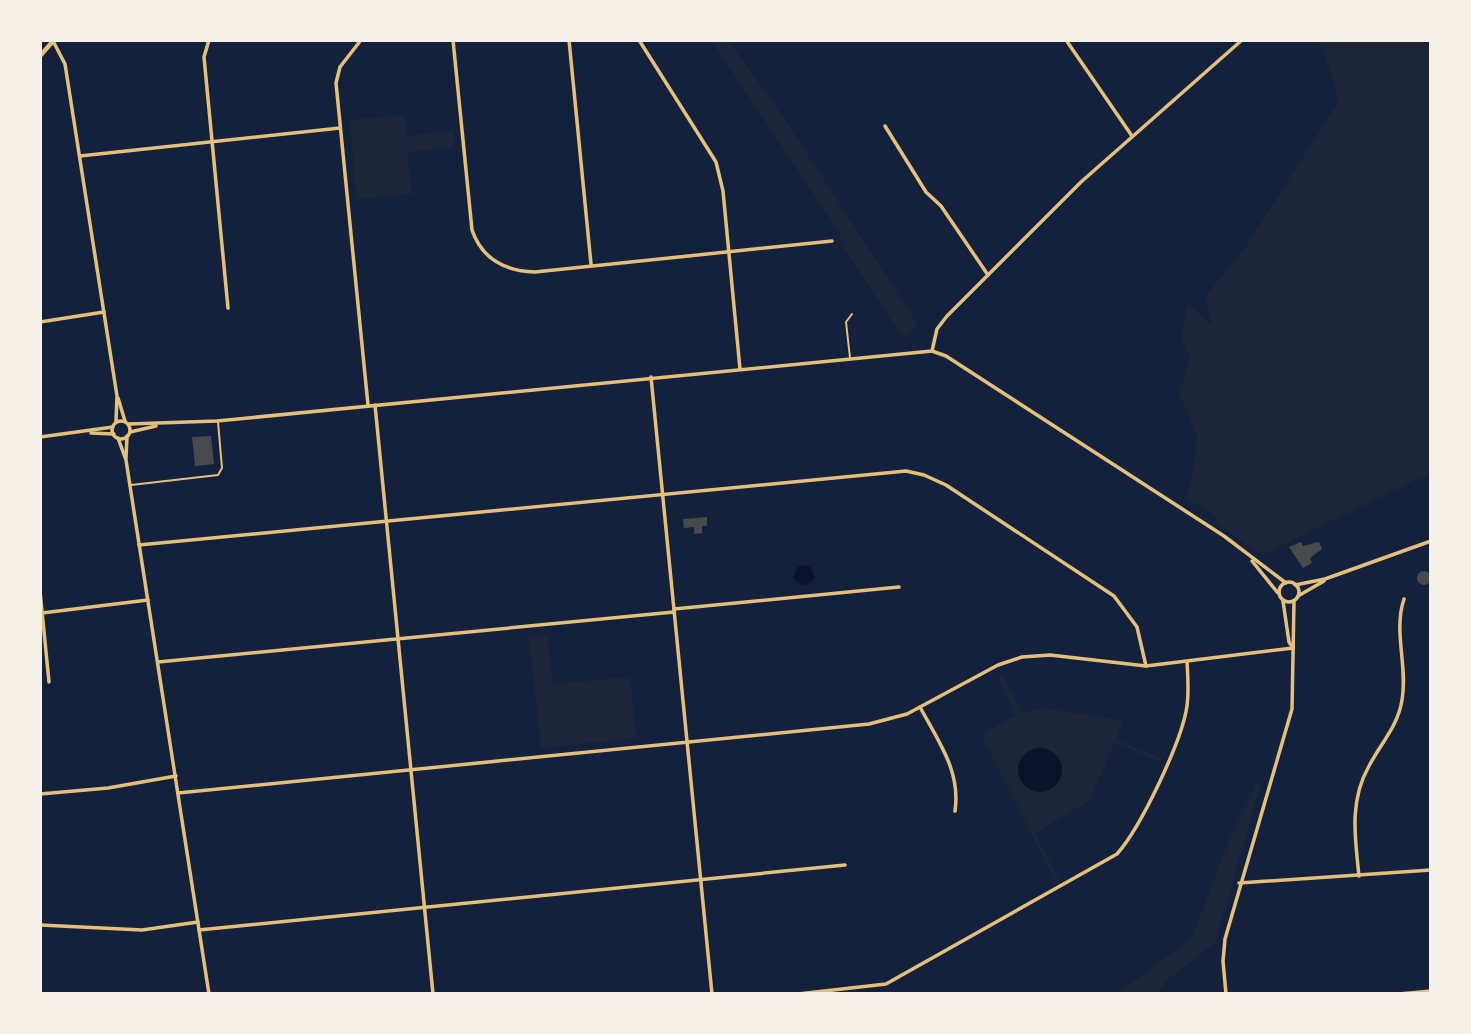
<svg xmlns="http://www.w3.org/2000/svg" width="1471" height="1034" font-family="'Space Grotesk',sans-serif">
<style>
.green{fill:#1d2539}
.water{fill:#0b132b}
.building{fill:#48494c}
.lines{fill:none;stroke-linecap:round;stroke-linejoin:round}
.service{stroke:#e5c07b;stroke-width:2}
.minor{stroke:#e5c07b;stroke-width:3.5}
.tertiary{stroke:#e5c07b;stroke-width:3.5}
.secondary{stroke:#e5c07b;stroke-width:4.5}
</style>
<rect width="100%" height="100%" fill="#14213d"/>
<g class="green">
<path d="M711 40H728L782 115 918 325 903 338 845 250 839 232Z"/>
<path d="M1317 40H1431V472L1263 555 1216 523V516L1186 499 1194 469 1197 435 1179 394 1190 356 1181 337 1188 304 1212 325 1206 295 1243 251 1339 101 1324 50Z"/>
<path d="M404 115 407 136 453 130 454 147 407 152 412 194 356 199 350 120Z"/>
<path d="M547 634 553 684 630 677 636 738 541 748 529 636Z"/>
<path d="M1003 675 1023 713 1040 708 1115 719 1123 722 1116 739 1161 759 1159 762 1115 742 1089 801 1035 833 1059 880 1056 882 981 734 1016 716 997 678Z"/>
<path d="M1258 781 1261 783 1215 943 1167 980 1158 994H1117L1192 938 1230 838Z"/>
</g>
<g class="water">
<circle cx="804" cy="575" r="10"/>
<circle cx="1040" cy="770" r="22"/>
</g>
<g class="building">
<path d="M211 436 214 464 195 466 192 437Z"/>
<path d="M707 517V526H702V533L694 534V527L684 528 683 519Z"/>
<path d="M1301 542 1303 546 1319 542 1322 549 1310 558 1312 563 1303 568 1289 547Z"/>
<circle cx="1424" cy="578" r="7"/>
</g>
<g class="lines">
<g class="service">
<path d="M850 358 846 322 852 314"/>
<path d="M131 485 218 475 222 468 218 422"/>
</g>
<g class="minor">
<path d="M209 40 204 57 228 308"/>
<path d="M361 40 340 67 336 83 368 405"/>
<path d="M453 40 472 230C482 259 505 271 535 272L832 241"/>
<path d="M569 40 591 264"/>
<path d="M639 40 716 162 723 191 740 369"/>
<path d="M885 126 926 192 941 206 988 275"/>
<path d="M80 156 340 128"/>
<path d="M40 322 104 312"/>
<path d="M651 377 712 994"/>
<path d="M375 405 433 994"/>
<path d="M139 545 906 471 924 475 946 485 1114 596 1137 627 1146 666"/>
<path d="M40 591 49 682"/>
<path d="M674 609 899 587"/>
<path d="M42 613 148 600"/>
<path d="M158 662 674 612"/>
<path d="M920 707C938 741 961 771 955 811"/>
<path d="M178 793 869 724 907 714 998 665 1022 657 1050 655 1146 666 1293 648"/>
<path d="M40 794 108 788 176 776"/>
<path d="M1359 876C1355 838 1349 801 1369 766 1381 743 1398 726 1402 700 1408 666 1393 632 1404 599"/>
<path d="M1239 883 1431 870"/>
<path d="M40 925 142 930 198 922"/>
<path d="M199 930 845 865"/>
<path d="M798 994 886 984 1117 854C1141 827 1182 741 1187 706 1189 691 1188 677 1187 662"/>
<path d="M1399 994 1431 991"/>
</g>
<g class="tertiary">
<path d="M1066 40 1132 136"/>
<path d="M53 41 65 64 117 396 116 422"/>
<path d="M932 351 937 329 947 316 1081 182 1242 40"/>
<path d="M118 398 125 421"/>
<circle cx="121" cy="430" r="9"/>
<path d="M128 424 217 421 932 351 946 356 1224 536 1286 583"/>
<path d="M130 432 156 426"/>
<path d="M91 433 114 434"/>
<path d="M40 437 113 427"/>
<path d="M118 438 126 460 209 994"/>
<path d="M126 458 127 436"/>
<path d="M1252 561 1278 593"/>
<circle cx="1289" cy="592" r="10"/>
<path d="M1295 585 1325 579 1431 541"/>
<path d="M1298 596 1324 581"/>
<path d="M1283 601 1289 642 1293 648"/>
<path d="M1226 994 1223 961 1225 939 1292 709 1294 601"/>
</g>
<path class="secondary" d="M40 56 54 40"/>
</g>
<rect width="1471" height="1034" fill="none" stroke="#f6f1e7" stroke-width="84"/>
</svg>
